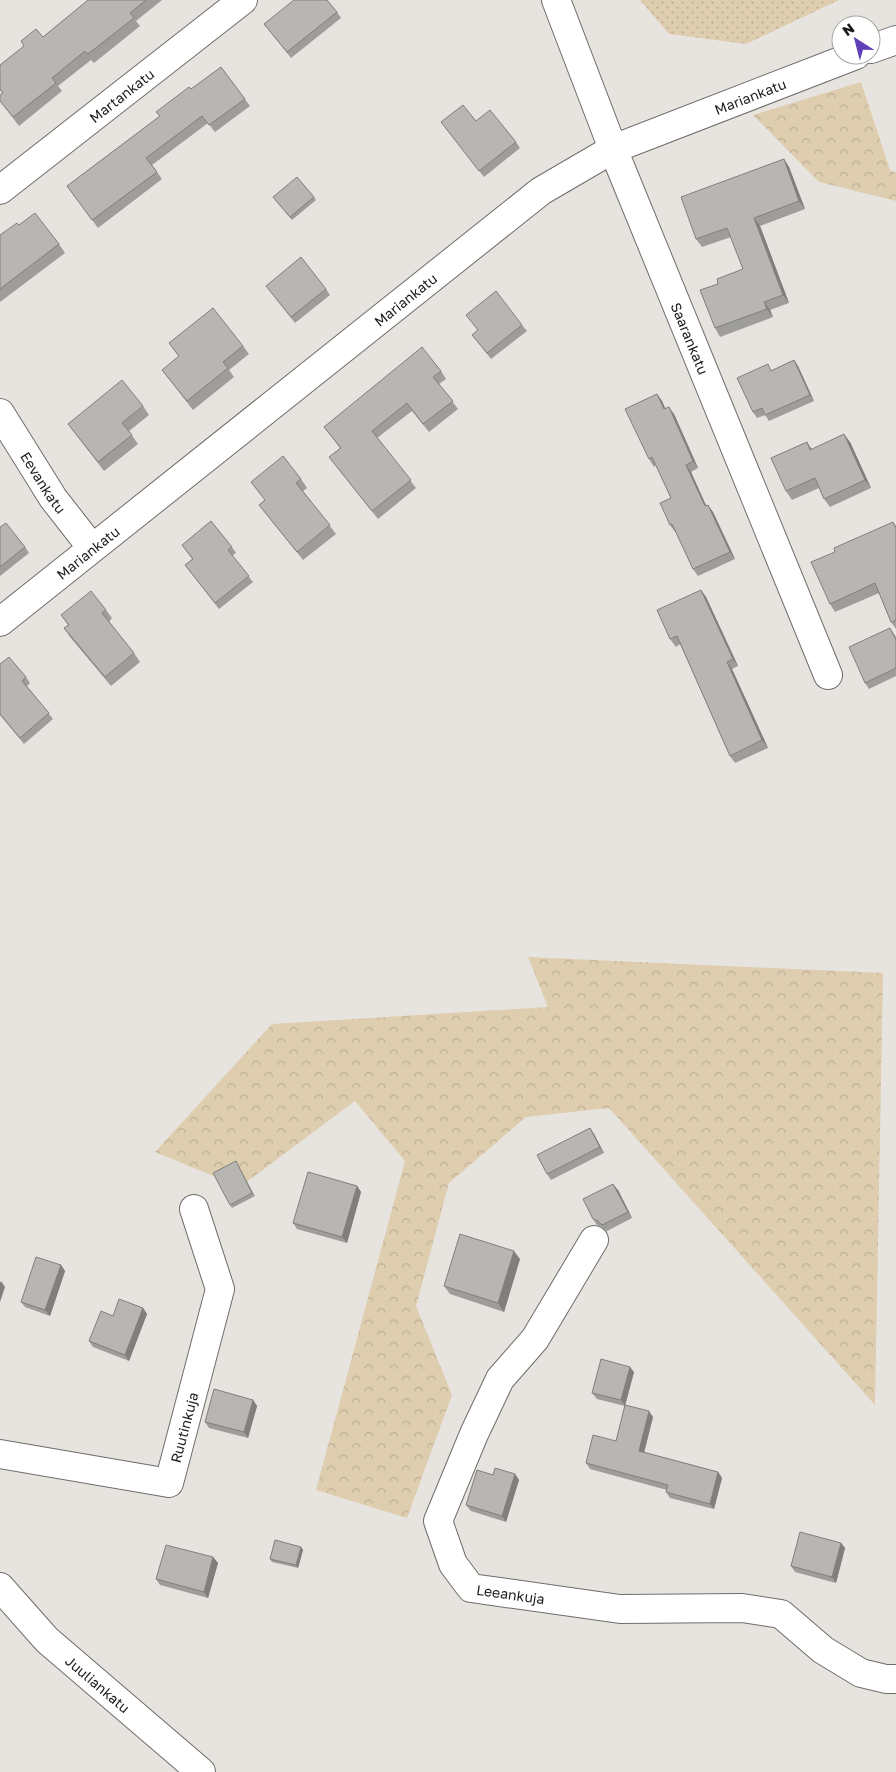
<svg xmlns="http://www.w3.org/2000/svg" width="896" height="1772" font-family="'Golos Text',sans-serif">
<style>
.grass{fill:url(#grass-dots)}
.forest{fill:url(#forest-crowns)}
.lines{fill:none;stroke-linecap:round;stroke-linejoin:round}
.minor-casing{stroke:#6f6d6a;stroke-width:30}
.minor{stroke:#fff;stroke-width:28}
.wall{fill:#9e9d99}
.shaded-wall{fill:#817f7d}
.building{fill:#b8b6b2;stroke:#817f7d}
.labels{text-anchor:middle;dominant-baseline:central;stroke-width:4;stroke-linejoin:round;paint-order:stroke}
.street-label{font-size:14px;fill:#1d1c1a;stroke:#fff}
</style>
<defs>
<pattern id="grass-dots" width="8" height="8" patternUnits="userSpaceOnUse" patternTransform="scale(1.25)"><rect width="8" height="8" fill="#dfcdaf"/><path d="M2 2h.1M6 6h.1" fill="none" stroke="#bfaf96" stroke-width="1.8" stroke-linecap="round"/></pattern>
<pattern id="forest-crowns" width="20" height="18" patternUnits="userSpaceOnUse" patternTransform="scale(1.25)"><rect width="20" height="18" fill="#dfcdaf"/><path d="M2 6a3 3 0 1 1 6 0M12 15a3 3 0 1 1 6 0" fill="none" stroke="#bfaf96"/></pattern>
</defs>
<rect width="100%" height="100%" fill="#e7e4e0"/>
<path class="grass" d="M640 0H839L746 44 669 34Z"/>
<g class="forest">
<path d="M861 82 890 170 896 173V201L819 182 753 115Z"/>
<path d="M528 957 883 973 875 1405 609 1108 526 1117 449 1183 416 1306 452 1395 407 1518 316 1490 405 1161 355 1101 240 1187 155 1152 272 1024 548 1007Z"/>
</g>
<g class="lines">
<g class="minor-casing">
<g id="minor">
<path id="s1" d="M556 0 613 149 828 675"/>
<path d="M871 49 896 40"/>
<path id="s2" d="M0 190 243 0"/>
<path id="s3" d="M0 413 53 498 92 548"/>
<path id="s4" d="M0 622 541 191 613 149 856 55"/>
<path id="s5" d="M594 1240 535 1339 500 1379 474 1434 438 1521 453 1564 471 1588 620 1609 742 1608 781 1614 823 1650 861 1673 886 1679H896"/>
<path id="s6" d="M0 1454 169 1483 220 1289 194 1209"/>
<path id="s7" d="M0 1587 47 1640 201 1772"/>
</g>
</g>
<use href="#minor" class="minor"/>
</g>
<g class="wall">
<path d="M88 0H162L136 21 140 26 94 63 91 60 58 86 62 91 19 126 0 101 2 93 0 90V65L24 46 43 37Z"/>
<path d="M337 12 341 18 291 58 264 24Z"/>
<path d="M221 67 250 106 215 132 208 123 152 165 162 179 98 228 67 186 160 116 191 89Z"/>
<path d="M476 121 516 142 520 148 484 177 441 122Z"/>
<path d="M784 159 789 167 805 209 760 226 789 303 770 310 773 317 720 337 715 328 718 284 743 269 731 237 702 247 696 239Z"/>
<path d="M314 197 316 200 292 220 275 200Z"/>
<path d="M19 225 59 244 65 253 0 302V235Z"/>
<path d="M266 286 326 289 330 295 295 323Z"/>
<path d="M466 315 522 325 527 331 491 359 472 335 478 330Z"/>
<path d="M169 343 243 346 249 354 229 370 234 377 193 410 162 370 179 357Z"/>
<path d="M794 360 798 366 814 401 769 421 765 415 757 418 753 412 772 370Z"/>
<path d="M441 371 446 379 439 384 458 409 429 432 412 411 377 438 416 488 378 519 329 457 340 448 324 427Z"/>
<path d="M657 394 662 401 665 409 674 414 698 468 691 472 706 506 713 512 735 559 698 576 693 569 676 532H675L670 525 671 498 656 465 654 467 649 459Z"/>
<path d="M143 406 149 415 129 431 138 444 104 471 68 424Z"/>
<path d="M807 442 812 449 850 442 871 488 830 507 824 499 819 488 792 500 786 491Z"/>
<path d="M301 479 307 488 303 491 336 534 303 560 259 505 265 500 251 482Z"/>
<path d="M893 522 896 526V629L891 622 879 593 835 612 830 604 835 552Z"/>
<path d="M0 527 25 547 29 553 0 576Z"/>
<path d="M182 545 232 547 236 553 232 556 253 582 219 609 185 565 192 559Z"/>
<path d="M701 590 706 597 738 666 732 669 768 748 735 763 730 756 680 644 676 647 670 639Z"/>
<path d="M106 610 112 618 109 622 134 653 140 662 111 686 70 637 64 628 68 625 61 615Z"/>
<path d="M890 628 896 637V676L869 689 865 683Z"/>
<path d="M0 664 26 677 30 683 27 686 53 719 24 744 0 715Z"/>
<path d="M590 1128 594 1134 604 1153 551 1180 547 1174Z"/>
<path d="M236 1161 255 1196 232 1208 230 1205Z"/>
<path d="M357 1186 361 1192 347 1243 297 1229 293 1223Z"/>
<path d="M618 1190 632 1218 607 1231 602 1227 597 1225 593 1219Z"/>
<path d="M520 1259 504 1312 450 1294 444 1286Z"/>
<path d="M61 1265 65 1271 50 1316 25 1307 21 1302Z"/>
<path d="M143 1308 147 1314 129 1361 93 1347 89 1341 113 1316Z"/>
<path d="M634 1372 625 1405 653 1417 644 1452 718 1472 722 1478 714 1509 670 1498 666 1492 667 1490 590 1469 586 1463 616 1441 625 1406 597 1399 592 1393Z"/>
<path d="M253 1400 257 1406 248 1438 209 1428 205 1422Z"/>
<path d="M515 1474 519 1480 506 1522 471 1511 466 1505Z"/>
<path d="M841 1543 845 1548 836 1583 795 1572 791 1566Z"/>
<path d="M301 1547 303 1550 298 1568 272 1562 270 1559Z"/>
<path d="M213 1557 218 1563 208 1598 160 1585 156 1579Z"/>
</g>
<g class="shaded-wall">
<path d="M784 159 789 167 805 209 799 201Z"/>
<path d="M754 218 760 226 789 303 783 295Z"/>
<path d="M764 302 770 310 773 317 767 309Z"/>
<path d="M794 360 798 366 814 401 810 395Z"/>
<path d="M657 394 662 401 669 417 664 409Z"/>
<path d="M669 407 674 414 698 468 693 461Z"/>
<path d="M844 434 850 442 871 488 865 480Z"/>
<path d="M686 465 691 472 710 514 705 506Z"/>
<path d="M708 505 713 512 735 559 730 552Z"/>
<path d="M701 590 706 597 738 666 733 659Z"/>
<path d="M727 662 732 669 768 748 762 740Z"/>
<path d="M590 1128 594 1134 604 1153 600 1147Z"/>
<path d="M613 1184 618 1190 632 1218 628 1212Z"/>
<path d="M357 1186 361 1192 347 1243 342 1237Z"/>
<path d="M514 1251 520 1259 504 1312 498 1303Z"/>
<path d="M61 1265 65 1271 50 1316 45 1310Z"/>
<path d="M1 1281 5 1287 0 1302V1283Z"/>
<path d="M143 1308 147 1314 129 1361 125 1355Z"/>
<path d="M630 1367 634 1372 625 1406 621 1400Z"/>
<path d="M253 1400 257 1406 248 1438 244 1432Z"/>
<path d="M649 1411 653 1417 643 1457 639 1451Z"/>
<path d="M718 1472 722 1478 714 1509 710 1504Z"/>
<path d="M515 1474 519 1480 506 1522 502 1516Z"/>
<path d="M841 1543 845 1548 836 1583 832 1577Z"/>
<path d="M301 1547 303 1550 298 1568 296 1565Z"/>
<path d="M213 1557 218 1563 208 1598 204 1592Z"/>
</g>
<g class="building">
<path d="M88 0H146L130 13 134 18 88 54 85 51 52 78 56 83 13 117 0 101V95L3 93 0 89V65L24 46 21 41 36 29 43 37Z"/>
<path d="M294 0H327L337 12 287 52 264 24Z"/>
<path d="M221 67 245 99 209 125 202 116 146 158 157 172 92 220 67 186 160 116 156 112 189 87 191 89Z"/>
<path d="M463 105 476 121 490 110 516 142 479 171 441 122Z"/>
<path d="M784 159 799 201 754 218 783 295 764 302 767 309 715 328 700 290 718 284 717 279 743 269 727 228 696 239 681 197Z"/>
<path d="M297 177 314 197 290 217 273 197Z"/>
<path d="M35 213 59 244 0 289V235L17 223 19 225Z"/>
<path d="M301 257 326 289 291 317 266 286Z"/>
<path d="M496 291 522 325 487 353 472 335 478 330 466 315Z"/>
<path d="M213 308 243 346 223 362 228 368 187 401 162 370 179 356 169 343Z"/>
<path d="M422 347 441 371 433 377 453 401 423 424 407 403 372 431 411 480 372 511 329 457 341 448 324 427Z"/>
<path d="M794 360 810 395 765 415 762 408 753 412 737 378 768 364 771 371Z"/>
<path d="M122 380 143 406 122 423 132 435 98 462 68 424Z"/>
<path d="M657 394 664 409 669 407 693 461 686 465 705 506 708 505 730 552 693 569 672 524 670 525 660 503 671 498 652 457 649 459 625 409Z"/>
<path d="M844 434 865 480 824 499 815 478 786 491 771 458 807 442 810 450Z"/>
<path d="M283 456 301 479 296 483 330 525 297 552 259 505 265 500 251 482Z"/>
<path d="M211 521 232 547 228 550 249 576 215 603 185 565 193 559 182 545Z"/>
<path d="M893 522 896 528V620L891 622 875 583 830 604 811 562 835 552 834 548Z"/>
<path d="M6 523 25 547 0 567V527Z"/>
<path d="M701 590 733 659 727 662 762 740 730 756 677 636 670 639 657 610Z"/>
<path d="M91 591 106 610 102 613 134 653 105 677 64 628 69 625 61 615Z"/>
<path d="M890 628 896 640V668L865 683 849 647Z"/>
<path d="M9 657 26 677 22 681 49 713 20 738 0 714V664Z"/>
<path d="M590 1128 600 1147 547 1174 537 1155Z"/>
<path d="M236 1161 252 1193 230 1205 213 1173Z"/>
<path d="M308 1172 357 1186 342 1237 293 1223Z"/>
<path d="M613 1184 628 1212 602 1225 598 1221 593 1219 583 1199Z"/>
<path d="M460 1234 514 1251 498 1303 444 1286Z"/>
<path d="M36 1257 61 1265 45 1310 21 1302Z"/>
<path d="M119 1299 143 1308 125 1355 89 1341 101 1311 113 1316Z"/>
<path d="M601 1359 630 1367 621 1400 592 1393Z"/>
<path d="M214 1389 253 1400 244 1432 205 1422Z"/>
<path d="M625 1405 649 1411 639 1451 718 1472 710 1504 666 1492 668 1485 586 1463 593 1435 616 1441Z"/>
<path d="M495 1468 515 1474 502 1516 466 1505 477 1470 493 1475Z"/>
<path d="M800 1532 841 1543 832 1577 791 1566Z"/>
<path d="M275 1540 301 1547 296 1565 270 1559Z"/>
<path d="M166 1545 213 1557 204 1592 156 1579Z"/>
</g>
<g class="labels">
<g class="street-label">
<text stroke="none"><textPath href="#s2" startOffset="154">Martankatu</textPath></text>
<text stroke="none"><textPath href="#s4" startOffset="922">Mariankatu</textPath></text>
<text stroke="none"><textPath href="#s4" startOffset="518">Mariankatu</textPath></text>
<text stroke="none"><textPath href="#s1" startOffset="364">Saarankatu</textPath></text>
<text stroke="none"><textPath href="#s3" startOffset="82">Eevankatu</textPath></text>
<text stroke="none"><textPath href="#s4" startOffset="112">Mariankatu</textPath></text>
<text stroke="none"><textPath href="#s6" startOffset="229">Ruutinkuja</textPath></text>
<text stroke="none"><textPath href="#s5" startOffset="439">Leeankuja</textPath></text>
<text stroke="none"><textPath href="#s7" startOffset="138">Juuliankatu</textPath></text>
</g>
</g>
<g transform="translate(856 40) rotate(324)"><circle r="24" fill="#ffffff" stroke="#a5a4a3"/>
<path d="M0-4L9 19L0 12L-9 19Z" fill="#6040b9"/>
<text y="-8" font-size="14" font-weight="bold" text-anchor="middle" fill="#1d1c1a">N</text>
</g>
</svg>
